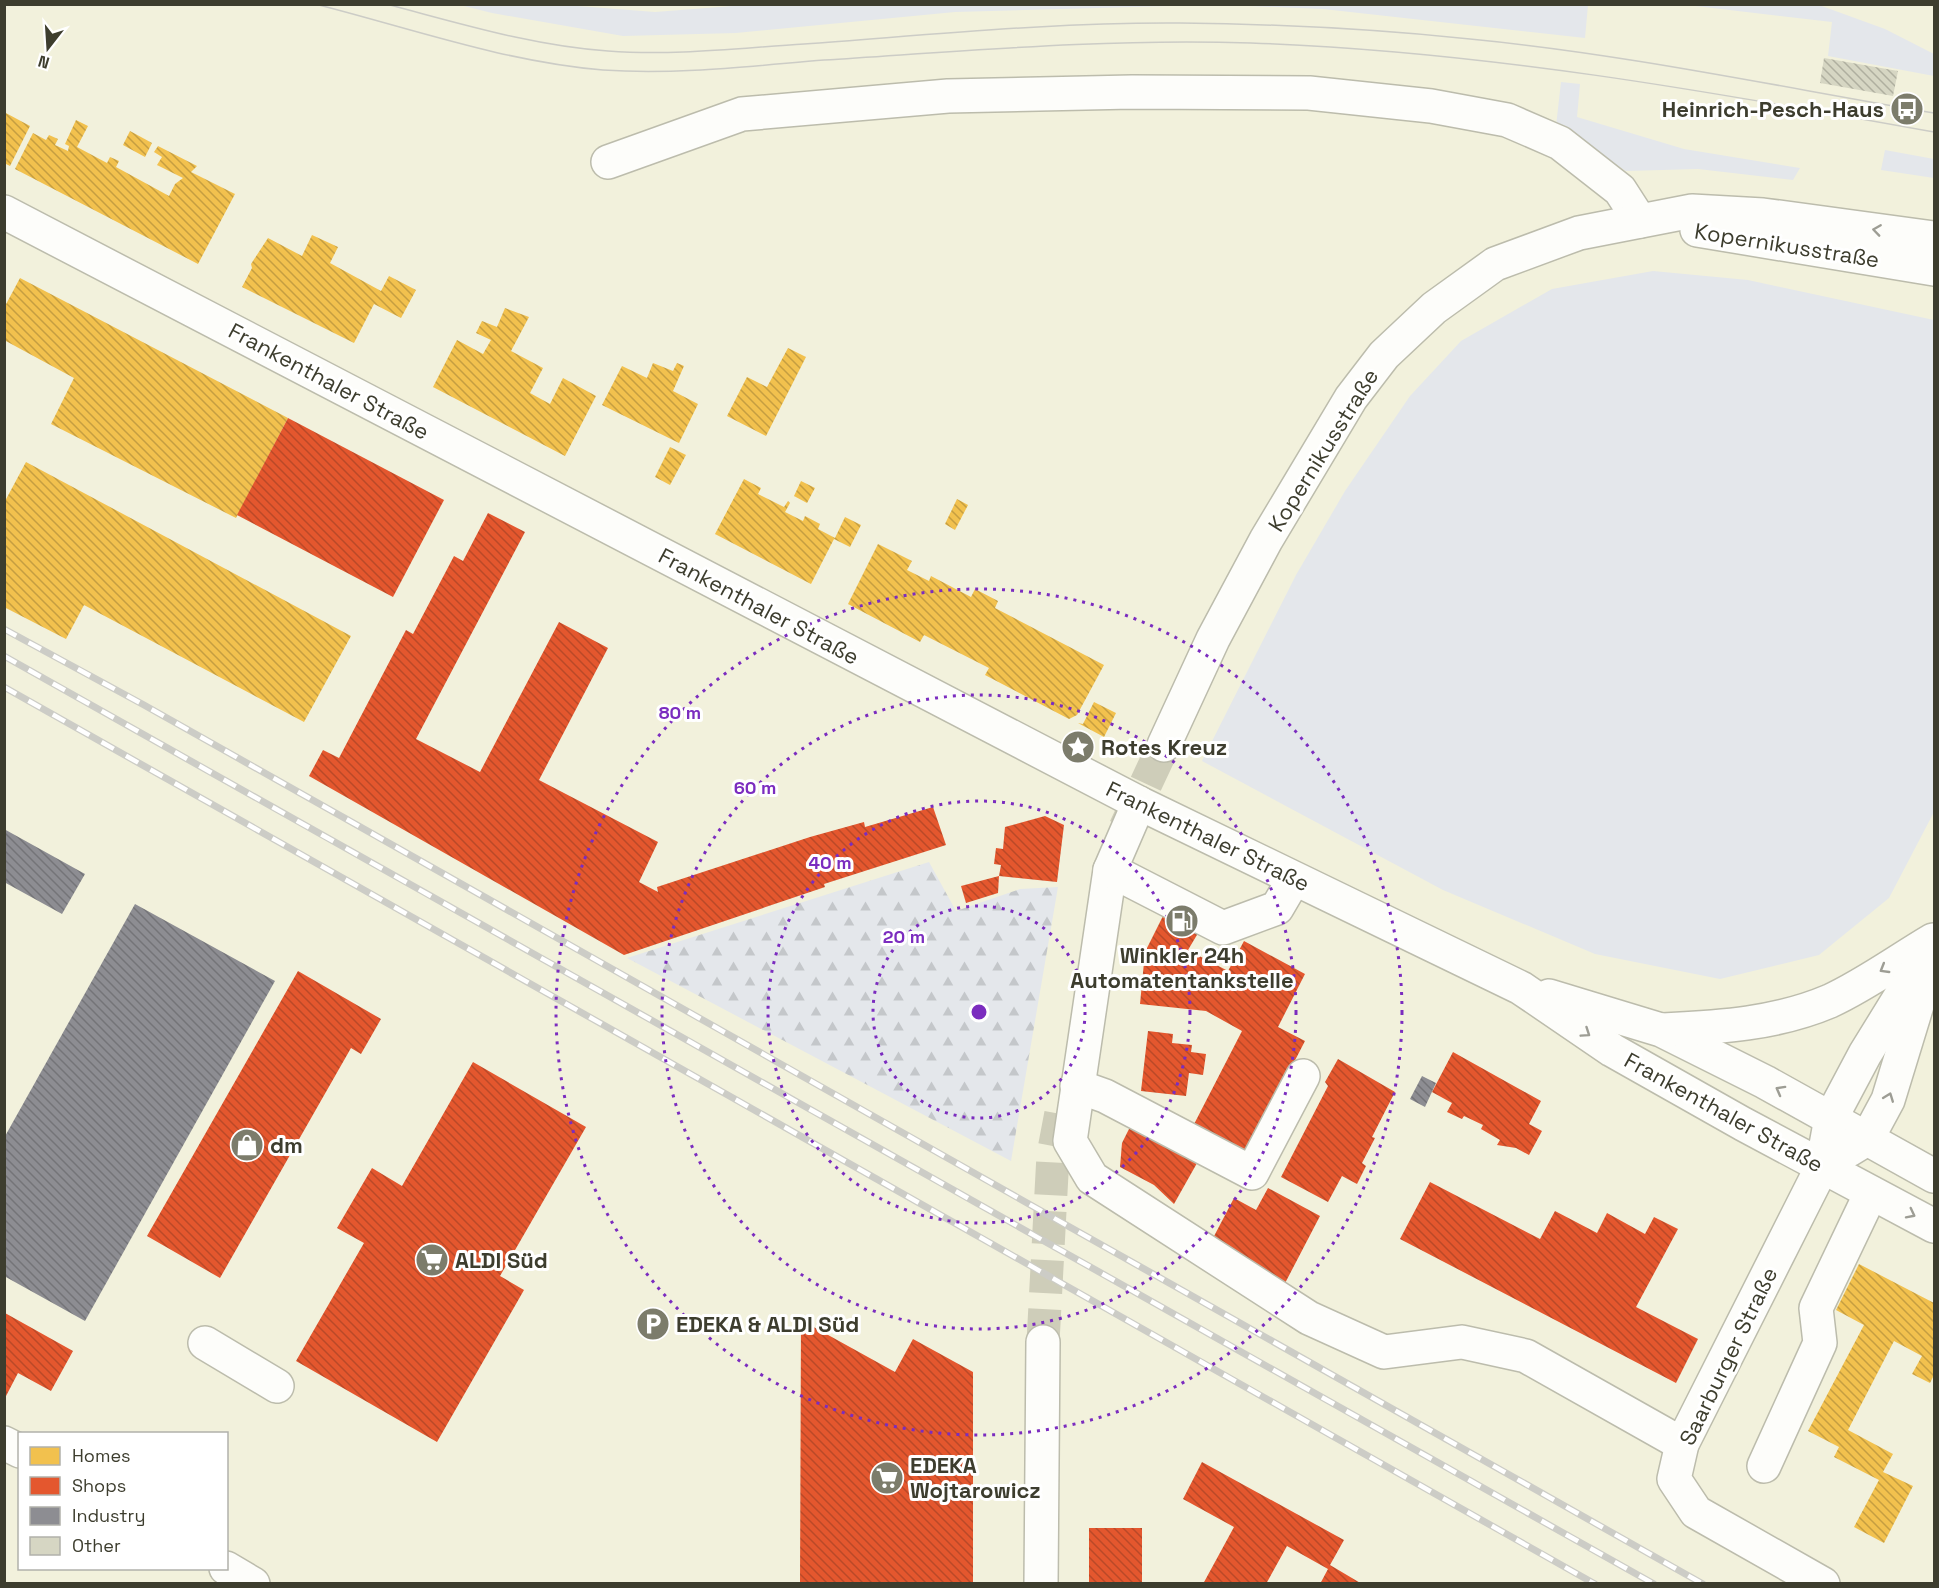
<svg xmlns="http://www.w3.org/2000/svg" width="1939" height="1588" font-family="'Space Grotesk',sans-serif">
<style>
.grass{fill:#e4e7eb}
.forest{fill:url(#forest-firs)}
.homes{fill:url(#homes-back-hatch)}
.shops{fill:url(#shops-back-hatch)}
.industry{fill:url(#industry-back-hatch)}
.building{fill:url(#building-back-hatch)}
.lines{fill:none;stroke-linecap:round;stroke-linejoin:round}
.minor-tunnel{stroke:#cecdb9;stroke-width:33;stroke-dasharray:33 16;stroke-linecap:butt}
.minor-casing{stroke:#bcbcac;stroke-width:36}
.minor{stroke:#fdfdfa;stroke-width:33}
.tram{stroke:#ccccc6;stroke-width:1.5}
.rail-casing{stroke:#ccccc6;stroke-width:7}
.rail{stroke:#fff;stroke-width:4.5;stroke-dasharray:14;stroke-linecap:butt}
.oneway{stroke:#9d9d94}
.ring{fill:none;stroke:#7b2cbf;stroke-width:3;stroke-dasharray:3 6}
.labels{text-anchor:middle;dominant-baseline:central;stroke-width:6;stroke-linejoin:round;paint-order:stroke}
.poi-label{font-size:22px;font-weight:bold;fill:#3d3d2e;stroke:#fff;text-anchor:start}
.street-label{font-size:22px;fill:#3d3d2e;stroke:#fff}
.centre{fill:#7b2cbf;stroke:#fff;stroke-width:3}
.ring-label{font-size:18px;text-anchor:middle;font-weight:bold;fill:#7b2cbf;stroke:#fff;stroke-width:6;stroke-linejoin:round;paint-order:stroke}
</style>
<defs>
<pattern id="forest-firs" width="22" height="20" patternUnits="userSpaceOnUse" patternTransform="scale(1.5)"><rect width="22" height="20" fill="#e4e7eb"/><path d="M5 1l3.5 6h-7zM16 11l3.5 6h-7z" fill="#c4c7ca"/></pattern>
<pattern id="homes-back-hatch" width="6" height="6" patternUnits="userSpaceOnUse" patternTransform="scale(1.5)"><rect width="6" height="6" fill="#f2c14e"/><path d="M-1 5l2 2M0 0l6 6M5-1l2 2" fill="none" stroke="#c59e41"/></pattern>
<pattern id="shops-back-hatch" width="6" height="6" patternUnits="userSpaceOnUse" patternTransform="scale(1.5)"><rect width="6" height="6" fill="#e4572e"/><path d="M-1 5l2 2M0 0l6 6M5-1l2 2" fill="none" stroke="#ba4928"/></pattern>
<pattern id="industry-back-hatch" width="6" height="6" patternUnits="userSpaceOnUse" patternTransform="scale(1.5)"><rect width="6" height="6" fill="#8d8d92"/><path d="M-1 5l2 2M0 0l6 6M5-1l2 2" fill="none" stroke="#747478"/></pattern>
<pattern id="building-back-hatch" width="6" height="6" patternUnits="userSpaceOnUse" patternTransform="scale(1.5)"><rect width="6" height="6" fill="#d6d6c3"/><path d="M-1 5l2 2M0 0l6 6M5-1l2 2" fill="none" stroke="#afaf9f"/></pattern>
</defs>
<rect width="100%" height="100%" fill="#f2f1dc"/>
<g class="grass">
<path d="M565 5 655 12 758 4 1207 5 955 12 736 33 623 36 492 13 460 5Z"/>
<path d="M1224 5H1597H1588L1585 38 1323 9Z"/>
<path d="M1687 5H1819L1885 29 1934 54V76L1828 56 1832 22Z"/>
<path d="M1561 82 1580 84 1577 117 1684 149 1800 168 1793 180 1698 169 1626 171 1556 126Z"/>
<path d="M1885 150 1934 159V178L1881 170Z"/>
<path d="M1653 271 1748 280 1934 320V812L1889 898 1819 955 1720 979 1595 954 1443 890 1202 761 1296 575 1345 491 1410 396 1461 341 1552 289Z"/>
</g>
<path class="forest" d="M929 862 956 911 1020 889 1058 887 1011 1161 627 958Z"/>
<g class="homes">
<path d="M4 112 30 126 10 166 4 163Z"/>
<path d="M76 120 88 126 77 147 107 163 110 157 119 161 116 167 169 196 175 184 183 178 157 165 162 157 154 152 158 146 197 166 191 172 235 194 198 264 15 169 33 133 46 140 49 135 58 139 55 145 68 151 69 146 65 144Z"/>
<path d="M130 131 152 143 145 157 123 145Z"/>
<path d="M312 235 338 247 330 263 381 291 389 276 416 290 401 318 374 304 354 343 242 287 252 268 251 264 268 238 302 256Z"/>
<path d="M20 278 288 418 236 518 51 424 74 378 4 340V308Z"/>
<path d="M505 308 529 317 511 351 543 368 530 393 550 404 563 378 596 396 565 456 433 387 457 340 483 354 491 340 476 333 482 321 497 327Z"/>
<path d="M788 348 806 357 766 436 727 416 747 377 767 387Z"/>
<path d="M653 363 673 371 677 363 684 366 673 391 698 404 679 443 602 405 622 366 647 378Z"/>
<path d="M670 447 686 455 670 485 655 477Z"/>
<path d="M26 462 351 636 304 722 84 605 66 639 4 607V503Z"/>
<path d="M744 479 761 488 758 494 784 507 788 501 790 503 785 512 803 521 805 516 820 524 818 529 835 538 845 517 861 525 850 547 834 539 811 584 715 534Z"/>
<path d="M801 481 815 488 807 503 794 496Z"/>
<path d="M957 499 968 505 955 530 945 524Z"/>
<path d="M878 544 912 561 907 570 929 581 931 576 971 597 975 589 998 601 995 608 1104 665 1077 715 1069 719 985 675 989 668 924 635 920 642 848 604Z"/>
<path d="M1094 702 1116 713 1104 737 1078 723 1083 724Z"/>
<path d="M1859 1264 1934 1303V1375L1930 1383 1912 1374 1922 1356 1894 1341 1848 1430 1893 1454 1883 1472 1913 1486 1884 1543 1854 1527 1879 1480 1834 1457 1839 1447 1808 1431 1864 1325 1836 1310Z"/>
</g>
<g class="shops">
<path d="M288 418 444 500 393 597 237 515Z"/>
<path d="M488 513 525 532 416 739 480 772 559 622 608 648 539 780 658 842 639 882 658 892 657 887 810 837 864 822 865 827 933 807 946 845 824 884 825 887 624 955 309 776 323 750 339 758 406 630 413 634 454 556 463 561Z"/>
<path d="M1045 816 1064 825 1057 882 999 876 1001 865 994 864 996 848 1003 849 1005 827Z"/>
<path d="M999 876 998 893 966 903 961 886Z"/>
<path d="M1174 894 1210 913 1188 950 1228 971 1244 941 1305 974 1278 1027 1305 1041 1244 1159 1191 1130 1242 1031 1206 1011 1140 1004 1145 952Z"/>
<path d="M298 971 381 1019 361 1054 351 1048 220 1278 147 1236Z"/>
<path d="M1148 1031 1173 1034 1172 1043 1192 1045 1191 1052 1206 1054 1203 1075 1189 1073 1186 1096 1141 1091Z"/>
<path d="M1453 1052 1541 1101 1529 1124 1542 1131 1529 1155 1516 1148 1497 1145 1500 1140 1481 1129 1483 1125 1464 1116 1462 1119 1447 1112 1452 1103 1432 1092Z"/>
<path d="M1338 1059 1395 1092 1372 1137 1375 1138 1362 1163 1366 1166 1357 1184 1342 1176 1328 1202 1281 1177 1328 1086 1325 1082Z"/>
<path d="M473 1062 586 1127 500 1276 524 1290 437 1442 296 1361 364 1243 337 1228 372 1168 402 1186Z"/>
<path d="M1134 1119 1201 1156 1174 1204 1154 1185 1120 1167 1122 1143Z"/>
<path d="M1430 1182 1540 1239 1555 1211 1597 1233 1607 1213 1645 1234 1654 1217 1678 1229 1636 1307 1698 1339 1676 1383 1400 1239Z"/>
<path d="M1268 1188 1320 1216 1282 1289 1212 1240 1234 1198 1256 1210Z"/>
<path d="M5 1313 73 1351 51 1391 18 1373 5 1398Z"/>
<path d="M801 1320 895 1372 913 1339 973 1372V1584H800Z"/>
<path d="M1202 1462 1344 1540 1330 1565 1362 1584H1320L1328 1569 1287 1546 1266 1584H1203L1234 1527 1183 1499Z"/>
<rect x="1089" y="1528" width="53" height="56"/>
</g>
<g class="industry">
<path d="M4 829 85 874 62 914 4 882Z"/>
<path d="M135 904 275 981 85 1321 4 1276V1138Z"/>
<path d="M1422 1076 1436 1083 1425 1107 1410 1099Z"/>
</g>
<path class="building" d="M1824 58 1898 71 1893 96 1820 83Z"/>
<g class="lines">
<g class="minor-tunnel">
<path d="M1125 828 1164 745"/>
<path d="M1043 1342 1053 1155 1063 1102"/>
</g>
<g class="minor-casing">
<g id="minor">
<path d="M608 162 742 114 948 96 1132 92 1309 93 1431 106 1507 120 1560 143 1620 190 1640 221"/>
<path d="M4 212 1139 803 1521 988 1612 1050 1743 1124 1934 1226"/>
<path d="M1697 230 1934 269"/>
<path d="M1164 745 1213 639 1266 540 1351 398 1384 355 1434 308 1495 264 1579 233 1692 211 1763 215 1934 238"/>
<path d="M1139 803 1110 870 1070 1141 1092 1178 1309 1318 1384 1352 1462 1342 1526 1356 1682 1444"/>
<path d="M1110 870 1223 928 1277 908 1294 879"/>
<path d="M1549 996 1661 1030 1765 1082 1934 1176"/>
<path d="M1663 1030C1720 1027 1776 1024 1830 1001 1865 985 1899 960 1933 940"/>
<path d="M1077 1086 1105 1096 1252 1173 1303 1076"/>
<path d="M1849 1150 1867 1139 1888 1100 1925 979"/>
<path d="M205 1343 277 1386"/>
<path d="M4 1443 20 1451"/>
<path d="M1764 1466 1820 1343 1816 1308 1871 1193"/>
<path d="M226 1568 253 1584"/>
<path d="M1041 1584 1043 1342"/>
<path d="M1823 1584 1696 1512 1674 1479 1682 1444 1822 1167 1831 1118 1865 1054 1934 942"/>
</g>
</g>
<use href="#minor" class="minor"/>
<g class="tram">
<path d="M315 4C410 28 505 62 603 70 677 75 751 66 824 60 966 51 1109 38 1251 43 1482 51 1708 91 1934 132"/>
<path d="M386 4C459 23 533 46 608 51 674 56 739 48 804 44 929 35 1055 22 1180 23 1276 24 1374 29 1470 39 1626 54 1780 87 1934 113"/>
</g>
<g class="rail-casing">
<g id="rail">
<path d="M4 629 144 705 1703 1584"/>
<path d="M4 656 1654 1584"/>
<path d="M4 687 1595 1584"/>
</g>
</g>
<use href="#rail" class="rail"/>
</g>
<defs><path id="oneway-chevron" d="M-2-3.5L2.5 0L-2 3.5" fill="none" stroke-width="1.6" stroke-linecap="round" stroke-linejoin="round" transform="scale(1.5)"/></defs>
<g class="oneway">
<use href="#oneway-chevron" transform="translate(1877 230) rotate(-172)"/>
<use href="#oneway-chevron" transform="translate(1884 969) rotate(149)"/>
<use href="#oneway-chevron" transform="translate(1586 1033) rotate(34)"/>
<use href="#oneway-chevron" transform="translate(1780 1090) rotate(-151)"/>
<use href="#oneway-chevron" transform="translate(1889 1097) rotate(-69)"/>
<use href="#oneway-chevron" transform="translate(1911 1214) rotate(27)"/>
</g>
<g class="ring">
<circle cx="979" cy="1012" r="106"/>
<circle cx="979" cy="1012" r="211"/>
<circle cx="979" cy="1012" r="317"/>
<circle cx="979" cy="1012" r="423"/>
</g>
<defs>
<g id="bus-disc" transform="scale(1.725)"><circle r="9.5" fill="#7c7c6b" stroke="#fff"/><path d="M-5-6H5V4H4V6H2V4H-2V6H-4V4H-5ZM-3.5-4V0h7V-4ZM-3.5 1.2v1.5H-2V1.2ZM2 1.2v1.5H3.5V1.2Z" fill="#fff"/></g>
<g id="sight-disc" transform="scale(1.725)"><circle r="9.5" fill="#7c7c6b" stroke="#fff"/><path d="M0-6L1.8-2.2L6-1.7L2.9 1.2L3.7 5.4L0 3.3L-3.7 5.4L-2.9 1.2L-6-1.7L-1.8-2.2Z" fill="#fff"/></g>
<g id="fuel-disc" transform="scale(1.725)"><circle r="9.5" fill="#7c7c6b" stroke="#fff"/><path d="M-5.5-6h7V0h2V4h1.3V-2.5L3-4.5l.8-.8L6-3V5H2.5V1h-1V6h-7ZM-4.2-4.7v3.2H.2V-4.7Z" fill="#fff"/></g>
<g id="shop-disc" transform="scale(1.725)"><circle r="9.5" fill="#7c7c6b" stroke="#fff"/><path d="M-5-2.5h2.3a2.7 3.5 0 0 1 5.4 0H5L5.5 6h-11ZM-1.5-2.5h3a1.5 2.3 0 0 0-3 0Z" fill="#fff"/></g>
<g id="supermarket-disc" transform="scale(1.725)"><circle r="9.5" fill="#7c7c6b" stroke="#fff"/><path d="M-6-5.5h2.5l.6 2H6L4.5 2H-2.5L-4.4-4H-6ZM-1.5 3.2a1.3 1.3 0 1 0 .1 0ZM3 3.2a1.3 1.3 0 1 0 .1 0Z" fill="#fff"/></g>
<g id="parking-disc" transform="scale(1.725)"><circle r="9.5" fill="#7c7c6b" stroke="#fff"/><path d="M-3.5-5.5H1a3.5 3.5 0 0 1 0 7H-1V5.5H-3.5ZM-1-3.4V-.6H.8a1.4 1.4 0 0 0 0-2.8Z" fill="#fff"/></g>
</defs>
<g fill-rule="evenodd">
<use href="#bus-disc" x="1907" y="109"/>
<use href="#sight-disc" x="1078" y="747"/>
<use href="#fuel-disc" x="1182" y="921"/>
<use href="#shop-disc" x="247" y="1145"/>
<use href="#supermarket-disc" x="432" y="1260"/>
<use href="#parking-disc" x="653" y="1324"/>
<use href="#supermarket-disc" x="887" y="1478"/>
</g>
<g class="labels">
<g class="poi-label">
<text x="1884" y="109" text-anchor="end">Heinrich-Pesch-Haus</text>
<text x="1101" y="747">Rotes Kreuz</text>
<text x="1182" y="955" text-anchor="middle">Winkler 24h<tspan x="1182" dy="25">Automatentankstelle</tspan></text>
<text x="270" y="1145">dm</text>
<text x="455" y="1260">ALDI Süd</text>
<text x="676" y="1324">EDEKA &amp; ALDI Süd</text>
<text x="910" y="1465">EDEKA<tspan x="910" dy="25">Wojtarowicz</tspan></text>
</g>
<g class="street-label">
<text transform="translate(1787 245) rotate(9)">Kopernikusstraße</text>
<text transform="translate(329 381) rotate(28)">Frankenthaler Straße</text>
<text transform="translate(1323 450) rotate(-58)">Kopernikusstraße</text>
<text transform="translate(759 606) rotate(28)">Frankenthaler Straße</text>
<text transform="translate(1208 836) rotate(26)">Frankenthaler Straße</text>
<text transform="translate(1724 1112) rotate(29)">Frankenthaler Straße</text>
<text transform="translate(1728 1356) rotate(-64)">Saarburger Straße</text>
</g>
</g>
<circle cx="979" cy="1012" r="9" class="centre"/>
<g class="ring-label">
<text x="680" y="719">80 m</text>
<text x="755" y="794">60 m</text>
<text x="830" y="869">40 m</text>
<text x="904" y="943">20 m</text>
</g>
<rect width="1939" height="1588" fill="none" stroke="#3d3d2e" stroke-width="12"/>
<rect x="18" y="1432" width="210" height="138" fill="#ffffff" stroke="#b1b1ab" stroke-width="1.5"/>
<rect x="30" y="1447" width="30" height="18" fill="#f2c14e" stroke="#b1b1ab" stroke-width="1.5"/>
<text x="72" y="1462" font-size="18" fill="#3d3d2e">Homes</text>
<rect x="30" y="1477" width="30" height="18" fill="#e4572e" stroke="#b1b1ab" stroke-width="1.5"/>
<text x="72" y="1492" font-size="18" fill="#3d3d2e">Shops</text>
<rect x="30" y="1507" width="30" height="18" fill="#8d8d92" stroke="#b1b1ab" stroke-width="1.5"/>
<text x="72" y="1522" font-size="18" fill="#3d3d2e">Industry</text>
<rect x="30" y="1537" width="30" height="18" fill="#d6d6c3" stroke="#b1b1ab" stroke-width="1.5"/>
<text x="72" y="1552" font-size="18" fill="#3d3d2e">Other</text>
<g transform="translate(48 48) rotate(197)" stroke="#ffffff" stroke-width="4.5" paint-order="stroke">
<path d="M0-4.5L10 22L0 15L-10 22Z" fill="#3d3d2e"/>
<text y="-9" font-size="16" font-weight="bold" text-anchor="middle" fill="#3d3d2e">N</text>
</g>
</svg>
